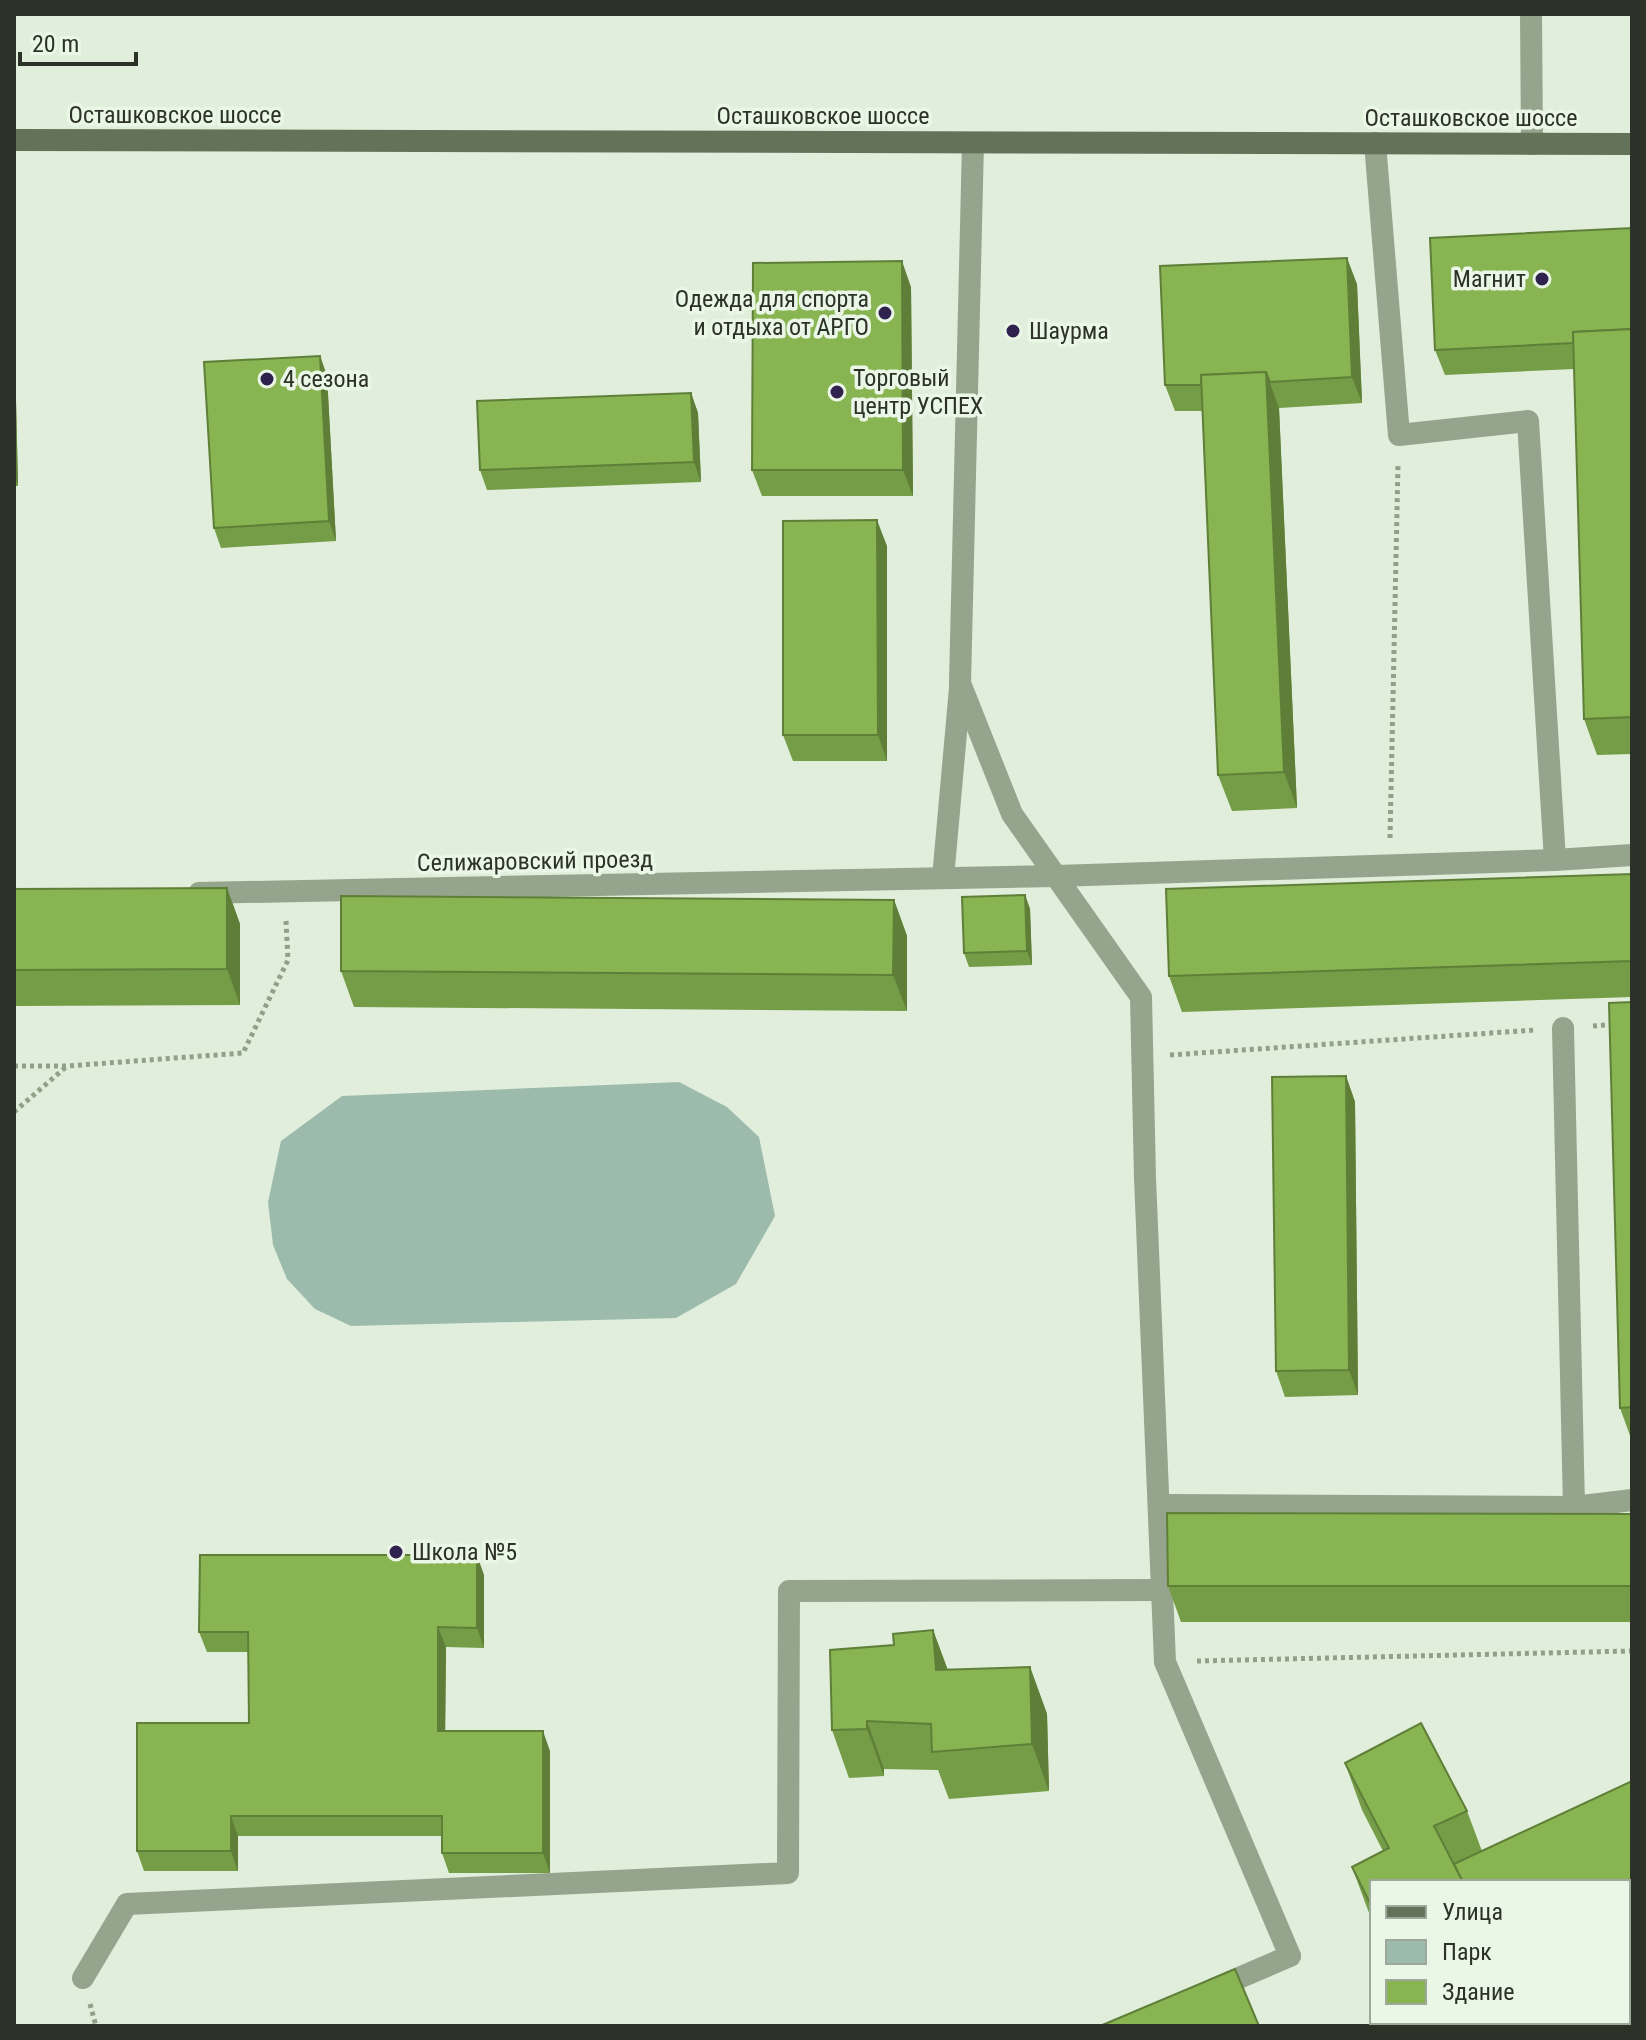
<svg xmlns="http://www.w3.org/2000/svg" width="1646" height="2040" font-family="'Roboto Condensed',sans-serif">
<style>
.green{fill:#9dbbad}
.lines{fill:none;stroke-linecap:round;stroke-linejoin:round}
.path{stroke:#8fa186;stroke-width:5;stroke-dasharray:4 4;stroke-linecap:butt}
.service{stroke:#95a48c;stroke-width:22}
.minor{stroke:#95a48c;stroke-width:22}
.primary{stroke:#65725a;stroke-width:22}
.wall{fill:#759c46}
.shaded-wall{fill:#5f7f39}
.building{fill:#88b551;stroke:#5f7f39;stroke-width:2}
.poi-dot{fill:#2f234e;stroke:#eaf6e6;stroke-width:3}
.labels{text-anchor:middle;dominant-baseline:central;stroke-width:7;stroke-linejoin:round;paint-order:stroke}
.street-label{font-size:24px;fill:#2c3227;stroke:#eaf6e6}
.poi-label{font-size:24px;fill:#2c3227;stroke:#eaf6e6;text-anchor:start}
</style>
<rect width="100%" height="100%" fill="#e0eedb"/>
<path class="green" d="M679 1082 727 1107 759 1137 775 1216 736 1284 676 1318 351 1326 315 1309 287 1279 273 1245 268 1202 281 1141 342 1096Z"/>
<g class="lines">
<g class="path">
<path d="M1390 838 1398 464"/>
<path d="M1593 1026 1615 1024"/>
<path d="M1170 1055 1535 1030"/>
<path d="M14 1066H67L243 1053 288 960 286 921"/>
<path d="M14 1112 67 1066"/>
<path d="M1197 1661 1632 1651"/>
<path d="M1628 1960 1632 1958"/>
<path d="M90 2004 96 2026"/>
<path d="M1482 2026 1491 2022"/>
</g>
<g class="service">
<path d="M1531 14 1532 144"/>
<path d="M1375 143 1399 435 1528 421 1555 860 1632 855"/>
<path d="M1056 876 1555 860"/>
<path d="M1159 1505 1574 1507 1563 1028"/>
<path d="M1574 1507 1632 1500"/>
<path d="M83 1978 127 1904 788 1873 789 1591 1162 1590"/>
<path d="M1213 1989 1290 1956"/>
</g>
<g class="minor">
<path d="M973 143 960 683 1012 814 1141 997 1145 1178 1165 1662 1290 1956"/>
<path d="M943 878 960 688"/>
<path d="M199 893 1056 876"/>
</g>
<path class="primary" d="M14 140 1632 144"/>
</g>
<g class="wall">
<path d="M1632 228V754L1597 755 1584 719 1574 369 1445 375 1435 350Z"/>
<path d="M1357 284 1362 403 1279 408 1297 808 1232 811 1218 775 1202 411H1175L1165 385Z"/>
<path d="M911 287 913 496H762L752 470Z"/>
<path d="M320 356 327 376 336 541 221 548 214 528Z"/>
<path d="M691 393 698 413 701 482 487 490 480 470Z"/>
<path d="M14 395 16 400 18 486H14Z"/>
<path d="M887 546V761H793L783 735Z"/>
<path d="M1632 874V997L1182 1012 1169 976Z"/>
<path d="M227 888 240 924V1005L14 1006V889Z"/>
<path d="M1025 895 1030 909 1032 965 969 967 964 953Z"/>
<path d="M894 900 907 936V1011L354 1007 341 971Z"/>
<path d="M1632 1002V1441L1620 1408Z"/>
<path d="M1346 1076 1355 1102 1358 1395 1285 1397 1276 1371Z"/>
<path d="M1632 1514V1622H1181L1168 1586Z"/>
<path d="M484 1575V1648L446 1647 445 1731 550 1751V1873H449L442 1853V1836H238V1871H144L137 1851 249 1723 248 1652H207L199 1632Z"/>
<path d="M933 1630 948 1670 1030 1667 1047 1714 1049 1791 949 1799 938 1770 884 1769V1776L849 1778 832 1730 894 1645Z"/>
<path d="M1345 1763 1467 1811 1482 1851 1632 1781V1937L1628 1939V1882H1372V1921L1352 1867 1383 1851 1362 1810Z"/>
</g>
<g class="shaded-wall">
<path d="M1347 258 1357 284 1362 403 1352 377Z"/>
<path d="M902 261 911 287 913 496 903 470Z"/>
<path d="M320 356 327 376 336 541 329 521Z"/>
<path d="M1266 372 1279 408 1297 808 1284 772Z"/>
<path d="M691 393 698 413 701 482 694 462Z"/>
<path d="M14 395 16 400 18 486 14 474Z"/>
<path d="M877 520 887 546V761L878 735Z"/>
<path d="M227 888 240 924V1005L227 969Z"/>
<path d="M1025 895 1030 909 1032 965 1027 951Z"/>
<path d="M894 900 907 936V1011L893 975Z"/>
<path d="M1346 1076 1355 1102 1358 1395 1349 1370Z"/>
<path d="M477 1555 484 1575V1648L477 1628Z"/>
<path d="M438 1627 446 1647 445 1751 438 1731Z"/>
<path d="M933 1630 950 1677 936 1670Z"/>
<path d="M1030 1667 1047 1714 1049 1791 1032 1744Z"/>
<path d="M867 1721 884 1769V1776L867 1729Z"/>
<path d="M543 1731 550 1751V1873L543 1853Z"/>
<path d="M231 1816 238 1836V1871L231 1851Z"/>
</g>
<g class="building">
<path d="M1632 228V329L1573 332V343L1435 350 1430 238Z"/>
<path d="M1347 258 1352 377 1270 382 1266 372 1201 375V385H1165L1160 266Z"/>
<path d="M902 261 903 470H752L753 263Z"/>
<path d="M1632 329V717L1584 719 1573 332Z"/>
<path d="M320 356 329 521 214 528 204 362Z"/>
<path d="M1266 372 1284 772 1218 775 1201 375Z"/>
<path d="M691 393 694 462 480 470 477 401Z"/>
<path d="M877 520 878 735H783V521Z"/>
<path d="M1632 874V961L1169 976 1166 889Z"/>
<path d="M227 888V969L14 970V889Z"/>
<path d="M1025 895 1027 951 964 953 962 897Z"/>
<path d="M341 896 894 900 893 975 341 971Z"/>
<path d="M1632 1002V1407L1620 1408 1609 1003Z"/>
<path d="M1346 1076 1349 1370 1276 1371 1272 1077Z"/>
<path d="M1167 1513 1632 1514V1586H1168Z"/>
<path d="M200 1555H477V1628L438 1627V1731H543V1853H442V1816H231V1851H137V1723H249L248 1632H199Z"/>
<path d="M933 1630 936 1670 1030 1667 1032 1744 932 1752 931 1724 867 1721V1729L832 1730 830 1650 894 1645 893 1634Z"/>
<path d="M1421 1723 1467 1811 1434 1826 1463 1882H1372V1907L1352 1867 1389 1848 1345 1763Z"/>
<path d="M1632 1781V1929L1628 1931V1882H1463L1454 1864Z"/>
<path d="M1235 1969 1259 2026H1100Z"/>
</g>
<g class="poi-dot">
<circle cx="1542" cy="279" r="8"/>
<circle cx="885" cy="313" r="8"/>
<circle cx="1013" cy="331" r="8"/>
<circle cx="267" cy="379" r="8"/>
<circle cx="837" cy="392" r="8"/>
<circle cx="396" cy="1552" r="8"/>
</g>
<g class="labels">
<g class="street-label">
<text x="175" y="115">Осташковское шоссе</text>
<text x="823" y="116">Осташковское шоссе</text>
<text x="1471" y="118">Осташковское шоссе</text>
<text transform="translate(535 861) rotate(-1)">Селижаровский проезд</text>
</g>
<g class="poi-label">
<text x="1526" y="279" text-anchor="end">Магнит</text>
<text x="869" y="299" text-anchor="end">Одежда для спорта<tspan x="869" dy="28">и отдыха от АРГО</tspan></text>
<text x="1029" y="331">Шаурма</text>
<text x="853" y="378">Торговый<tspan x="853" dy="28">центр УСПЕХ</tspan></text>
<text x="283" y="379">4 сезона</text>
<text x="412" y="1552">Школа №5</text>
</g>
</g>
<rect width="1646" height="2040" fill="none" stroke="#2c3227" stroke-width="32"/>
<rect x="1370" y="1880" width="260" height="144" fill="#eaf6e6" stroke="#9ea89a" stroke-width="2"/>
<rect x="1386" y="1906" width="40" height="12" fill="#65725a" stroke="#9ea89a" stroke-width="2"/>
<text x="1442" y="1920" font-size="24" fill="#2c3227">Улица</text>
<rect x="1386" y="1940" width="40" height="24" fill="#9dbbad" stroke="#9ea89a" stroke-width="2"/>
<text x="1442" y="1960" font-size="24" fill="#2c3227">Парк</text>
<rect x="1386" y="1980" width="40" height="24" fill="#88b551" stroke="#9ea89a" stroke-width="2"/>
<text x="1442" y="2000" font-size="24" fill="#2c3227">Здание</text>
<path d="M20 52v12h116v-12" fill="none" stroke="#2c3227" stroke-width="4"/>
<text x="32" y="52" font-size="24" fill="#2c3227" stroke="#eaf6e6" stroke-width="6" paint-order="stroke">20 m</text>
</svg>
